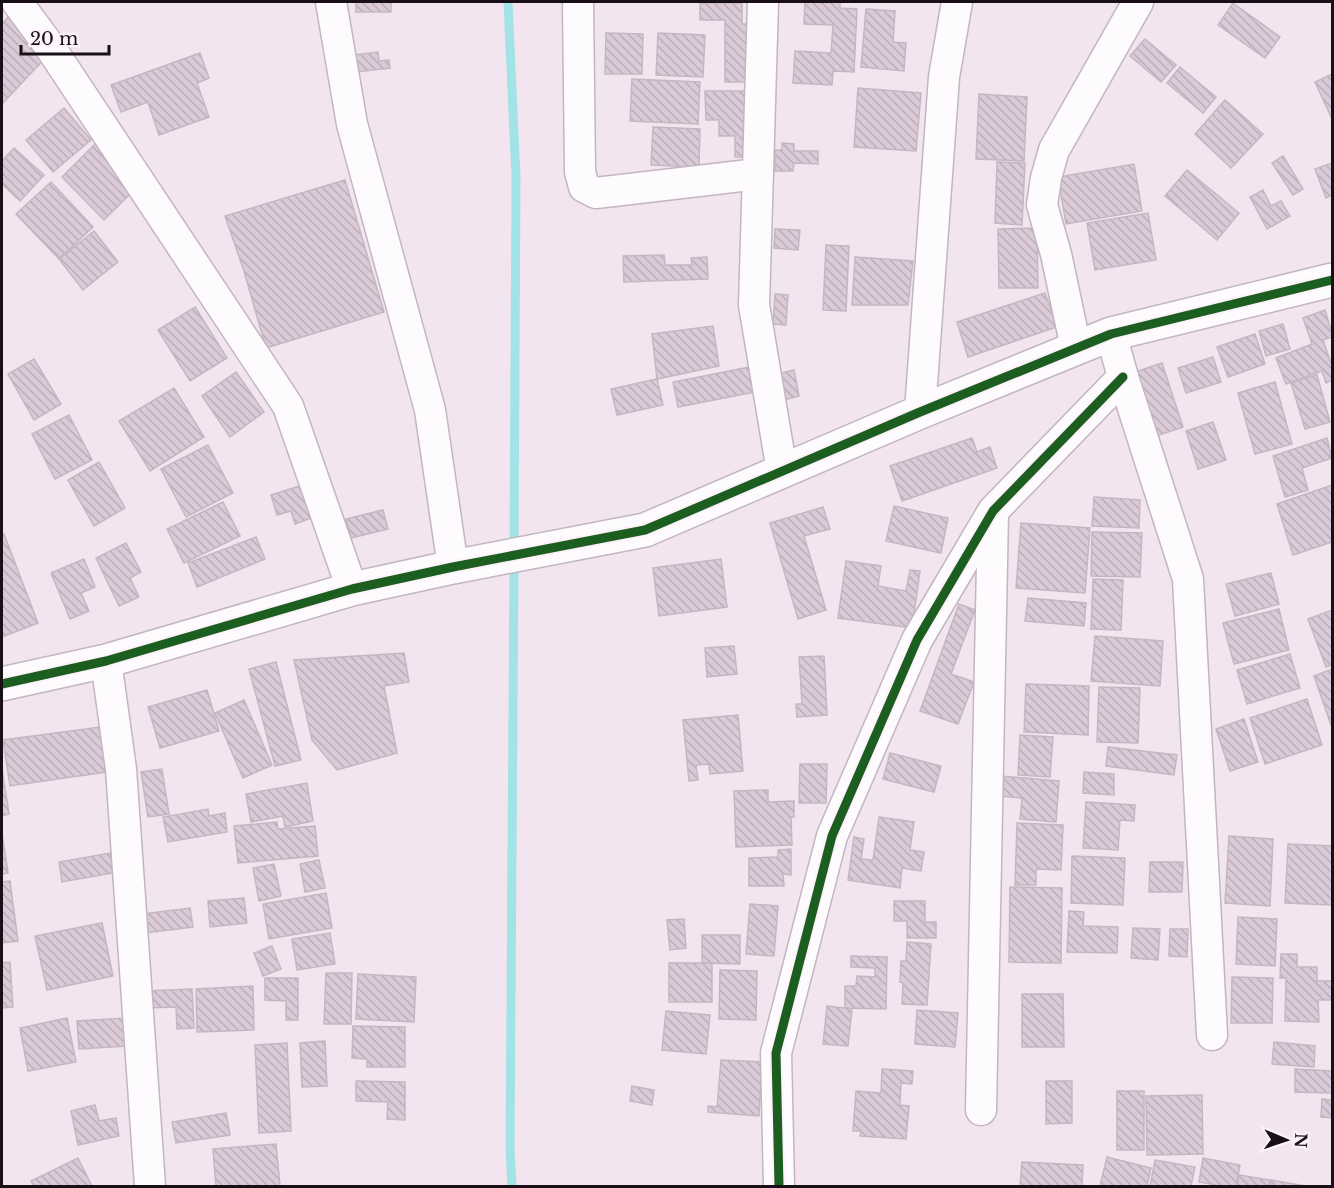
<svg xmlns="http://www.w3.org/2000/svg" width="1334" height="1188" font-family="'Libre Baskerville',serif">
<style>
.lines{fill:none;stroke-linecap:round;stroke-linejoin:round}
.stream{stroke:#a2e4e6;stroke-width:9}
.building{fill:url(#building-back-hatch);stroke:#c3b8c1;stroke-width:1.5}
.minor-casing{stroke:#c2b6bf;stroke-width:33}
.tertiary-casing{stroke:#c2b6bf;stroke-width:36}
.minor{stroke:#fdfbfd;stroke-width:30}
.tertiary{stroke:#fdfbfd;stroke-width:33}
.cycleway-casing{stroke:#fdf2fa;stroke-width:13}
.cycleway{stroke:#1b5e20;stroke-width:9}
</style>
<defs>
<pattern id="building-back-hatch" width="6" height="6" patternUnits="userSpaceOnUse" patternTransform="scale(1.5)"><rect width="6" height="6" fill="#dbcbd8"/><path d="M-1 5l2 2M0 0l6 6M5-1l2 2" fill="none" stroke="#bbadb9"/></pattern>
</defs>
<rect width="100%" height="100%" fill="#f3e5f0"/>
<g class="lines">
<g class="stream">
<path d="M508 2 516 177 514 548"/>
<path d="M512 1186 510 1149 514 562"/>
</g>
</g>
<g class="building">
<rect x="356" y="2" width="35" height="10"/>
<path d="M805 2H840V8L857 9 854 72 833 71 832 85 793 83 795 51 831 53 833 25 804 24Z"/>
<path d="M700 3H742V24H750L749 82H725V20H700Z"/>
<path d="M1233 3 1280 37 1265 58 1218 25Z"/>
<path d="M866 9 895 11 893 42 906 43 904 71 861 67Z"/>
<path d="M10 15 50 53 3 103 2 101V24Z"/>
<path d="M606 33 643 34 642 74H605Z"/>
<path d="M658 33 705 35 703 77 656 75Z"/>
<path d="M1145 39 1176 65 1161 82 1130 56Z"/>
<path d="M378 52 379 61 389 60 390 68 356 72 354 55Z"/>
<path d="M200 53 209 78 197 83 209 117 159 135 148 102 121 112 111 85Z"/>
<path d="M1180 67 1216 97 1203 113 1167 83Z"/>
<path d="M1332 74V119L1315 82Z"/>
<path d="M632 79 700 82 698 124 630 121Z"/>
<path d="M858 88 921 93 916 151 854 147Z"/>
<path d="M705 91H748V157H735V136H719V120H706Z"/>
<path d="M979 94 1027 97 1024 161 976 159Z"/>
<path d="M1225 100 1263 134 1231 168 1195 134Z"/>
<path d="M64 108 91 140 53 172 26 140Z"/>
<path d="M653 127 700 129 699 167 651 165Z"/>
<path d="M96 143 137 187 104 220 62 177Z"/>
<path d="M782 143 794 144V151H818V164L794 163 793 171H775V150H782Z"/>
<path d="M14 148 44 175 20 201 2 184V161Z"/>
<path d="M1283 156 1303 189 1293 195 1272 163Z"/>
<path d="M997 162 1025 163 1022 225 995 223Z"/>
<path d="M1332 163V195L1326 198 1315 169Z"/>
<path d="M1134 164 1142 211 1066 224 1058 177Z"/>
<path d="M1187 170 1239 213 1217 240 1165 196Z"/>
<path d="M345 180 384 312 266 348 244 271 225 216Z"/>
<path d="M51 182 93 227 59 259 16 214Z"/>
<path d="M1263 190 1271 206 1281 201 1290 216 1267 229 1250 197Z"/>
<path d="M1148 213 1156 260 1095 270 1087 223Z"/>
<path d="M1037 228 1038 288H999L998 229Z"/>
<path d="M775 229 800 230 798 250 774 248Z"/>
<path d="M94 231 118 262 83 290 59 259Z"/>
<path d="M826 245 849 246 846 311 823 310Z"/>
<path d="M664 255 665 265H692L691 258 707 257 708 279 624 282 623 256Z"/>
<path d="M855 257 913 261 908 305H852Z"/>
<path d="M1045 293 1057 327 968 357 957 322Z"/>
<path d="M775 294 788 295 786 325 773 324Z"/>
<path d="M195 307 227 358 190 381 158 330Z"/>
<path d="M1325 310 1332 333V337L1323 340 1331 363 1332 362V380L1326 383 1322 371 1286 384 1276 358 1312 344 1303 318Z"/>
<path d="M1283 324 1290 349 1266 356 1259 331Z"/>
<path d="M713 326 719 366 657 379 652 334Z"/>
<path d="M1255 334 1265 364 1228 377 1217 347Z"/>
<path d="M1213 357 1221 382 1186 393 1178 368Z"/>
<path d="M34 359 61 404 34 420 8 374Z"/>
<path d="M1162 363 1183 427 1153 437 1132 373Z"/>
<path d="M755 366 760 391 678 407 673 382Z"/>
<path d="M794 370 799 396 783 400 777 374Z"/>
<path d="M236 372 264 412 230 437 202 396Z"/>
<path d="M1317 375 1330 422 1305 429 1291 383Z"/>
<path d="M657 379 663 405 617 415 611 389Z"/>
<path d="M1275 382 1292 444 1255 454 1238 393Z"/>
<path d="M174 388 204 437 150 471 119 421Z"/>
<path d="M69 415 92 460 55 479 32 434Z"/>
<path d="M1213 422 1226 460 1198 469 1186 431Z"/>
<path d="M972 438 977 452 990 447 997 468 902 501 890 466Z"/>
<path d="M1327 438 1332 458 1302 468 1308 490 1285 497 1273 456Z"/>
<path d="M208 445 233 493 186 517 161 469Z"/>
<path d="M99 462 125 508 94 526 68 480Z"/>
<path d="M303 485 314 517 295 524 291 511 277 515 271 495Z"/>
<path d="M1332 485V542L1293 555 1277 504Z"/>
<path d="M1094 497 1140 500 1139 528 1092 526Z"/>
<path d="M223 502 240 536 184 563 167 529Z"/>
<path d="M894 506 948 518 941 553 886 541Z"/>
<path d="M823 507 830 529 804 536 826 610 798 619 770 523Z"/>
<path d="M383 510 388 529 351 538 346 519Z"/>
<path d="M1021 523 1090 528 1085 593 1016 588Z"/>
<path d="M1092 532 1142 533 1140 577 1091 576Z"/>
<path d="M4 534 38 623 2 637V535Z"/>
<path d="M256 537 265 559 197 587 188 563Z"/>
<path d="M126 543 141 572 130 578 139 597 119 606 96 558Z"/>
<path d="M84 559 95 587 81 593 89 611 70 619 51 573Z"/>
<path d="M721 559 727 607 659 616 653 568Z"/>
<path d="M846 561 881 566 878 586 906 591 910 570 920 571 912 628 838 618Z"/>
<path d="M1271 573 1279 604 1235 616 1226 584Z"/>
<path d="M1093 579 1123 580 1121 630 1091 629Z"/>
<path d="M1028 598 1086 603 1084 626 1025 621Z"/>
<path d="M959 604 975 610 951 674 974 682 958 724 920 711Z"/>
<path d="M1279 609 1289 650 1234 664 1223 623Z"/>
<path d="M1332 610V665L1326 667 1308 619Z"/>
<path d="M1095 636 1163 641 1160 686 1091 681Z"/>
<path d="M734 646 737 674 707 677 705 648Z"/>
<path d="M404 653 409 682 384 686 397 753 337 770 312 740 294 660Z"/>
<path d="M1290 654 1300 688 1247 704 1237 670Z"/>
<path d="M824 656 827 715 797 717 796 704H802L799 657Z"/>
<path d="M276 662 301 760 275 766 249 669Z"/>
<path d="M1332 669V725H1331L1314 676Z"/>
<path d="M1026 684 1089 686 1088 735 1024 732Z"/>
<path d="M1099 687 1140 688 1138 743 1097 742Z"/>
<path d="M207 690 219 731 160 748 148 707Z"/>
<path d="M1307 699 1322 745 1265 764 1250 718Z"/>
<path d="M244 700 272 765 243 778 215 713Z"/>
<path d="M738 715 743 771 710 774 709 764 696 765 698 780 689 781 683 720Z"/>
<path d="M1244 719 1258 762 1230 771 1216 729Z"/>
<path d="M100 727 106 772 10 786 3 740Z"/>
<path d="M1020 735 1053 737 1050 777 1018 775Z"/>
<path d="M1108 747 1177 755 1174 775 1106 766Z"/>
<path d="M890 753 941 766 934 792 883 779Z"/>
<path d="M800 764H827L826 803H799Z"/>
<path d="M2 769 9 814 2 816Z"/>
<path d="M162 769 169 814 148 817 141 772Z"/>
<path d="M1084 772 1114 774V795L1083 793Z"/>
<path d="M1000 776 1059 781 1056 822 1020 819 1022 798 998 796Z"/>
<path d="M307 783 313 821 285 827 283 816 251 822 246 794Z"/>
<path d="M768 790V802L794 801V817H791L792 845 736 847 734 791Z"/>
<path d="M1086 802 1135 805 1134 821 1120 820 1118 850 1083 848Z"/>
<path d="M208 809 209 816 225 813 227 832 168 842 163 817Z"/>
<path d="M879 817 914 822 910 850 924 852 921 871 902 868 900 888 848 880 854 837 864 839 861 859 873 860Z"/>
<path d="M277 822 278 829 315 826 318 856 238 863 234 826Z"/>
<path d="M1017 823 1063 825 1061 870 1036 869V885H1015Z"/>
<path d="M2 833 8 873 2 874Z"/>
<path d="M1229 836 1273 839 1270 906 1225 903Z"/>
<path d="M1288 844 1332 846V905L1285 903Z"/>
<path d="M791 849V875L783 874 784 886H749V858L778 857V850Z"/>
<path d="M110 853 113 873 62 882 59 862Z"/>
<path d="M1072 856 1125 858 1123 905 1071 903Z"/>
<path d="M319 860 325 888 305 892 300 864Z"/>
<path d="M1150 862H1183L1182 892H1149Z"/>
<path d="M274 864 281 896 259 901 253 868Z"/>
<path d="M10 881 18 941 2 943V882Z"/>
<path d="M1010 887 1062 888 1061 963 1009 962Z"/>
<path d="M326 893 332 928 269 939 263 904Z"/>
<path d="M244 898 247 923 210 927 208 901Z"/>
<path d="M894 901H925V922H936V938H907V921H894Z"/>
<path d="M750 904 778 906 774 956 746 954Z"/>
<path d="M190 908 193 927 137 934 135 915Z"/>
<path d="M1069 911 1084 912 1083 926 1118 927 1117 953 1067 952Z"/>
<path d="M1238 917 1277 919 1275 966 1236 964Z"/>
<path d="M684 919 686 948 670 950 667 920Z"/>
<path d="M102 923 113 976 47 990 35 936Z"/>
<path d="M1133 928 1160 929 1158 960 1131 958Z"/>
<path d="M1170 929H1188L1187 957 1169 956Z"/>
<path d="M330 933 335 964 297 970 292 939Z"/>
<path d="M702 935H740V964L702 963Z"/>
<path d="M907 942 931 944 927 1005 902 1004 903 983 900 982 901 961H906Z"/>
<path d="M272 946 281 969 263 976 254 953Z"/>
<path d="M1281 954H1297V967H1317V981H1332V1000H1318L1319 1022 1285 1021 1286 978H1280Z"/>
<path d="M851 956 887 957 886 1009 845 1008V986H856L857 976 875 977V968L851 967Z"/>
<path d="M10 962 13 1007 2 1008V963Z"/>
<rect x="669" y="963" width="43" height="39"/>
<path d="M720 970 757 971 756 1020 719 1019Z"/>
<path d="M326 973H352L351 1024H324Z"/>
<path d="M358 974 416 977 414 1022 356 1019Z"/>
<path d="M1232 977 1273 978 1272 1023H1231Z"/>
<path d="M265 978H298V1020H286V1001L265 1000Z"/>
<path d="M253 986 254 1030 197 1032 196 989Z"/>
<path d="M192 989 194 1028 177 1029 176 1007 146 1008 145 991Z"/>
<path d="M1022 994H1063L1064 1047H1022Z"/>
<path d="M827 1006 852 1009 848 1046 823 1044Z"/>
<path d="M917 1010 958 1013 955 1047 915 1044Z"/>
<path d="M666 1011 710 1015 706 1054 662 1050Z"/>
<path d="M67 1018 76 1062 28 1071 20 1028Z"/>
<path d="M125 1018 127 1046 79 1049 77 1021Z"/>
<path d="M353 1026 405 1027V1067H367V1059L352 1058Z"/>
<path d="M325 1041 327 1086 302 1087 300 1043Z"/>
<path d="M1274 1042 1315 1046 1314 1067 1272 1064Z"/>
<path d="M287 1043 291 1131 259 1133 255 1045Z"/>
<path d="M721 1060 762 1062 759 1116 708 1112V1106L717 1107Z"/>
<path d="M882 1069 913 1071 912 1084 901 1083 900 1105 909 1106 906 1139 860 1136 861 1131H853L856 1091 881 1093Z"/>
<path d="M1295 1069 1332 1071V1093L1295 1092Z"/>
<path d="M356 1081 405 1082V1120L387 1119 388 1102 356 1101Z"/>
<path d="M1046 1081H1072V1123L1046 1124Z"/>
<path d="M632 1086 654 1090 652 1105 630 1101Z"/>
<rect x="1117" y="1091" width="27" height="59"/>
<path d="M1202 1095 1203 1154 1147 1155 1146 1096Z"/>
<path d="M1322 1099 1332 1100V1118L1321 1117Z"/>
<path d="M95 1105 99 1121 116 1118 119 1136 78 1145 71 1111Z"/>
<path d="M226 1113 230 1135 176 1143 172 1122Z"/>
<path d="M276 1144 280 1186H216L213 1149Z"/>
<path d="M1107 1157 1151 1168 1147 1186H1100Z"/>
<path d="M78 1158 92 1186H34L31 1181Z"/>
<path d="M1203 1158 1240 1165 1236 1186H1221L1199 1182Z"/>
<path d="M1155 1160 1195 1167 1191 1186H1150Z"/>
<path d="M1022 1162 1083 1165 1082 1186H1020Z"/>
<path d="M1239 1175 1270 1180 1269 1186H1237Z"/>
<path d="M1271 1180 1306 1186H1270Z"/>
</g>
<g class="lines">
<g class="minor-casing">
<g id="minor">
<path d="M17 2 48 44 288 406 352 589"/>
<path d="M331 2 352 124 430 410 453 567"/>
<path d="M578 2 580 172 584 187 596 193 758 174"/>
<path d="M763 2 754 305 782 471"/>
<path d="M1111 334 1123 377 1188 579 1212 1035"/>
<path d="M1076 348 1056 254 1042 205 1046 178 1054 150 1138 2"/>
<path d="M920 412 944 77 957 2"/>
<path d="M106 661 121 769 150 1186"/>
<path d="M981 1110 993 513"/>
<path d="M779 1186 776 1053 832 836 917 640 993 511 1123 377"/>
</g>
</g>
<g class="tertiary-casing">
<path id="tertiary" d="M2 684 106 661 352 589 453 567 645 530 920 412 1111 334 1332 280"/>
</g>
<use href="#minor" class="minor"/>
<use href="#tertiary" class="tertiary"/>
<g class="cycleway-casing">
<g id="cycleway">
<path d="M2 684 106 661 352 589 453 567 645 530 920 412 1111 334 1332 280"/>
<path d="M779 1186 776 1053 832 836 917 640 993 511 1123 377"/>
</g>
</g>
<use href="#cycleway" class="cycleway"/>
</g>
<rect width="1334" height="1188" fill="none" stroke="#191017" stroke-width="6"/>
<g transform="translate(1286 1140) rotate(92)" stroke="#fdf2fa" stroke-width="4.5" paint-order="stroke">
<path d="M0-4.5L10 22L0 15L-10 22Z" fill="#191017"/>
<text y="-9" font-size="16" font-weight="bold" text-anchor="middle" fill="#191017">N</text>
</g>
<path d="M21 45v9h88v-9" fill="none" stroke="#191017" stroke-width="3"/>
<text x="30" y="45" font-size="18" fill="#191017" stroke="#fdf2fa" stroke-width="4.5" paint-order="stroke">20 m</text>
</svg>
